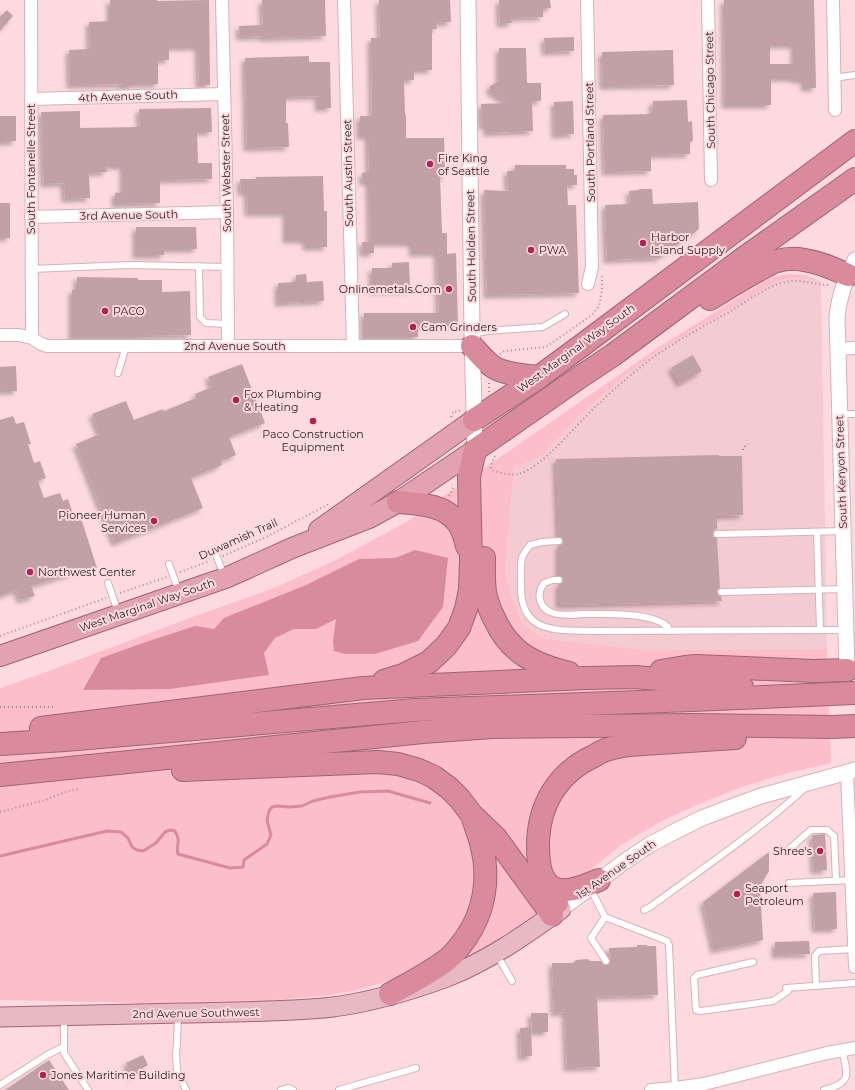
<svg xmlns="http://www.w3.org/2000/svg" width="855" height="1090" font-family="Montserrat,sans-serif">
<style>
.built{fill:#f5cbd2}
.green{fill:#fcbec9}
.water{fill:#d88b9b}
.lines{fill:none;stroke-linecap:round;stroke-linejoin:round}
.stream{stroke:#d88b9b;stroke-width:3}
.building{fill:#c1a0a6;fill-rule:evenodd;filter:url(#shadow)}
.service-casing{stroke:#d4b2b8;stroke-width:8}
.minor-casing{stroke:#d4b2b8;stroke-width:14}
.tertiary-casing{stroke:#d4b2b8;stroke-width:17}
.primary-casing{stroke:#9e6671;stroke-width:21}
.trunk-casing{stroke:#9e6671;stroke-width:22}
.motorway-casing{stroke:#9e6671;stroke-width:24}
.path{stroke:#a48a8f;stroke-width:2;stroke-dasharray:1 3;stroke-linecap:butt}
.service{stroke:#fff;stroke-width:6}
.minor{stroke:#fff;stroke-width:12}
.tertiary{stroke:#fff;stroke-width:15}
.primary{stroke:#e9b9c3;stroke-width:19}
.trunk{stroke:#e2a2af;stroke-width:20}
.motorway{stroke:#da8b9b;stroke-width:22}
.poi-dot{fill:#b12153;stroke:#fddae0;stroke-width:1.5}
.labels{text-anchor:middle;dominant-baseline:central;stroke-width:4;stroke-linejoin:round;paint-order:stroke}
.street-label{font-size:11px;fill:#2f2224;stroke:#fddae0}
.poi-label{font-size:11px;fill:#2f2224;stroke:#fddae0;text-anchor:start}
</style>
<defs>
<filter id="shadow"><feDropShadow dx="-3.5" dy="3.5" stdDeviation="2" flood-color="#0004"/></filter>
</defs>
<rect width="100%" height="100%" fill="#fddae0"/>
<path class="built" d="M789 278 804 279 821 281 827 649 645 650 542 638 523 624 511 597 505 570 514 468 543 455 578 417 621 379 661 349 772 284Z"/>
<path class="green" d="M788 274 804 275 821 281 804 279 789 278 772 284 661 349 621 379 578 417 543 455 514 468 505 570 511 597 523 624 542 638 645 650 827 649 831 763 784 774 742 787 699 804 660 822 621 845 526 922 475 954 386 982 357 990 324 996 276 1000 143 1003 0 1000V688L46 672 195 616 274 588 334 561 408 521 659 347 770 278Z"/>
<path class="water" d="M415 550 448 558 443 607 418 641 375 654H345L334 651 333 641 336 619 316 629H294L275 638 264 653 269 675 170 689 83 690 101 658 146 642 195 626 214 629 224 618 306 585 359 559 395 558Z"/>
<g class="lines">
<path class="stream" d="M0 856 107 831 121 832 128 838 132 847 137 850 143 851 156 843 165 832 170 830 175 831C182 843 175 845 178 854L230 868 243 867 244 860 267 844 271 835 267 820 269 811 272 807 277 806 289 807 302 806 313 801 330 797 360 792 388 791 430 803"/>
</g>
<g class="building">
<path d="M110 0H157V1L209 0 210 85H199L198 47H169V60H158V84H131V86H122V84L70 85 69 50 90 49 89 22 110 21Z"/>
<path d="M262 0H325L326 36 263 38V36L240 37 239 26 263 25Z"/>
<path d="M379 0H450L451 22 436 23 437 29H432V70H414V80H404L405 115H406V138H444L445 176H440L442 233H447V254L456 253 458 325H418V337H364V313H439L437 253H412V243H374V253H363L362 242H370L369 182H363L362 173 369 172 368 136H360V116H372L371 38H380Z"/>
<path d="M499 0H550L551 8 543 9V17L511 18 512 23 500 24Z"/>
<path d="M724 0H814L816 88H804V80H795L794 78H771V105H725ZM770 45H794V64H770Z"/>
<path d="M7 10 13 16 0 31V17Z"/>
<path d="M574 37V51L545 52 544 38Z"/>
<path d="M499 48H526L527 83H541V101H532L533 131 487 133V126H482L481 104 508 103 490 91V86L499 81Z"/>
<path d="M673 50 674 85 603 86 602 52Z"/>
<path d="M309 56V62H330L331 108H318V96L286 97V123H288L289 147 247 148 245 58Z"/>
<path d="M687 100 688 122 692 121 693 141 690 142V154L651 155V171L605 172 603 115 652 114 653 101Z"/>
<path d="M573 101 574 134 555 135 554 102Z"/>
<path d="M211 108 212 132H197L198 163H212V179L160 180V203L115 204V193L123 192V166H106L107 172 89 173 90 198 65 199 64 183 44 184 41 112 80 111V128L140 127 139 109Z"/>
<path d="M0 116H16V141L0 142Z"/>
<path d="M515 165H566V169H574V175H577V185H567L568 205H576L579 293 487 295 484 190 508 191 507 171H515Z"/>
<path d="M323 176 324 211H327V247H306V240H286V213H248L247 192H241L240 179H256V177Z"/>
<path d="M639 189H652L653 204 698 202 699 229 659 258 607 260 605 205 630 204 629 191 639 190Z"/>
<rect x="0" y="203" width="10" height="35"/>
<path d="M136 227H196L197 249H164V255H136Z"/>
<path d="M409 262 410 290 372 291V268H392V263Z"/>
<path d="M306 274 307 282 323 281 324 301 278 303V283L296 282V275Z"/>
<path d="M77 277 138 278V280H162V292L190 291 191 335 139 336V337H72V290H77Z"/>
<path d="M693 355 702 371 680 384 671 368Z"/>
<path d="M242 364 265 423 229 437 236 455 221 461 222 465 191 478 203 508 115 543 76 444 100 434 92 414 126 401 134 420 163 409 164 411 196 398 195 394 212 387 208 377Z"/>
<path d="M16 366 17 391H0V367Z"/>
<path d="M13 416 16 424 24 422 31 444H28L34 463 40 461 46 478 38 481 44 498 60 493 63 501 68 499 75 520 81 518 97 568 85 572 84 570 31 586 35 596 20 600 17 590 0 596V420Z"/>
<path d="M719 455V456H742L743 515 717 516V529L714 530 713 532V537L717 538 720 588 717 590V592L719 596H721L722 601 559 605V584H562L563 580V577L559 576V546L562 544 563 541 562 538 559 537 556 459Z"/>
<path d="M825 834 827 870 814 871 812 835Z"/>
<path d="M769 852V871L760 886 763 940 714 950 703 902Z"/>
<path d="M836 892 837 929H815L813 893Z"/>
<path d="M809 941 810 954 775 955V942Z"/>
<path d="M637 945H647V946H656L658 995 597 997 600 1067 567 1068 565 1012 554 1013 552 963H573L576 960 588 959 590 961H601L604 965H609L610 961 609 948 637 947Z"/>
<path d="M531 1013H548V1032H532Z"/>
<path d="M531 1027 532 1056 521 1057 520 1028Z"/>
<path d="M143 1055 148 1065 139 1070 140 1073 132 1077 126 1063Z"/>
<path d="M49 1060 69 1090H5Z"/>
</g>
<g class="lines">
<g class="service-casing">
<g id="service">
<path d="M834 78 855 75"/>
<path d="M199 266 200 317 206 323 228 324"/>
<path d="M31 269 130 265 227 267"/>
<path d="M473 334 487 331 543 327 565 314"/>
<path d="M118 373 126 346"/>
<path d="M841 414H855"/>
<path d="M817 532 820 630"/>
<path d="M717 534 843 531"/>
<path d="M559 541 542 542 530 545C527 549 523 554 522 558 520 566 521 575 521 583 519 633 553 630 591 631L846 630"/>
<path d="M214 550 224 575"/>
<path d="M169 564 179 592"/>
<path d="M559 580H553L544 583C543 585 541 588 540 591 538 601 543 610 553 613 562 616 573 615 583 614 605 614 652 612 668 627V631"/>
<path d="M108 583 118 612"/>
<path d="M721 592 845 589"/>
<path d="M787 851 811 830H827L834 836 836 881"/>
<path d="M789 883 852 880"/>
<path d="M590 888 605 917 591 938 606 961"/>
<path d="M644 910 650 907C702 869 757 832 805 788"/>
<path d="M605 917 667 941 669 945 675 1088"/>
<path d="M497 955 512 981"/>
<path d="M753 962 697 975 694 978 696 1010 701 1011 773 1001 788 991"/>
<path d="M816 986 815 956 819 951 854 949"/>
<path d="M786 988 855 983"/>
<path d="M178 1014 177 1042 176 1054 177 1071 186 1090"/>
<path d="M64 1017V1053L88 1090"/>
<path d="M0 1085 47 1055 63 1047"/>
<path d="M281 1090 289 1088 293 1090"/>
<path d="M339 1090 416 1068"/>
<path d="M824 1090C852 1083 848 1075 842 1050"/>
</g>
</g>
<g class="minor-casing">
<g id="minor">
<path d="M31 0 32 338"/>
<path d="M222 0 227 212 228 346"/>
<path d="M344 0 353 346"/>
<path d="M587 0 592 267 588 284"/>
<path d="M708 0 711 180"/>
<path d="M833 0 835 110"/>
<path d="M31 99 224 94"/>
<path d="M31 217 227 212"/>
<path d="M0 335H19L32 338 41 344 47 346H472"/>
<path d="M838 349 855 348"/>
<path d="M847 773 855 967"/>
<path d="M651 1090 675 1088 704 1084 827 1053 855 1048"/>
</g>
</g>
<g class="tertiary-casing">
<g id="tertiary">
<path d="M468 0 472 334 475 450"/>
<path d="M855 260C846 279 839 295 837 317L847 670H855"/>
<path d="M561 909 624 862 649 845 674 832 702 818 731 807 761 796 855 770"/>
</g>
</g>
<g class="primary-casing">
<path id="primary" d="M0 1017C61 1016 121 1014 182 1013 229 1012 277 1012 324 1008 364 1004 409 991 447 977 488 961 525 935 561 909"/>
</g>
<g class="trunk-casing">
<g id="trunk">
<path d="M319 530 474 420"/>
<path d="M0 656 228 577 292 548 369 518 398 502 475 450"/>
</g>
</g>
<g class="motorway-casing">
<g id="motorway">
<path d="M710 299C724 290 739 281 755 272 762 269 769 263 777 261 785 259 795 258 804 260 820 262 834 269 848 275"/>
<path d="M472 346C479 353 486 363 495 368 508 375 524 375 539 377"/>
<path d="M474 420 539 377 585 343 855 141"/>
<path d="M475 450 580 377 613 355 744 258 855 179"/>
<path d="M398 502C419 504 444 504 458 523 463 530 465 538 467 546"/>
<path d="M484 558C484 570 483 585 486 597 488 605 491 613 495 620 510 653 535 665 569 673"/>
<path d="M661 671 685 667 696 666 814 671 847 670"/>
<path d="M384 681 403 675 429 662 446 646 459 628 466 609 470 589 471 561 469 477 475 450"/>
<path d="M41 728 363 688 586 678 636 677 742 687"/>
<path d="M0 744 65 740 415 710 692 700 855 693"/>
<path d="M183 770 378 762 398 764 419 770 434 777 449 788 459 798 472 815 496 838 552 915"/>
<path d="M0 775 423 732 492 727 693 725 832 727 855 726"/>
<path d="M543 877C545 880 548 885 551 887 566 895 584 886 599 880"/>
<path d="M557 903C553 898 549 893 547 887 540 875 538 859 538 846 538 806 557 773 594 756 600 752 606 749 613 748 618 747 623 746 628 745L735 738"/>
<path d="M390 994C410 983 430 973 448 959 455 953 461 945 466 938 484 912 490 879 482 847 480 838 476 828 473 818"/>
</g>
</g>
<g class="path">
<path d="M500 354 504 351 546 347 592 315 599 306 602 290V275"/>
<path d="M489 383V392"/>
<path d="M451 417 454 411 457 412 462 409"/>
<path d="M743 450V448L748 444"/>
<path d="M495 456 492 462 491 468 492 470C499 473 512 476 519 474 545 465 574 427 594 408 612 391 631 374 651 359 675 341 703 327 729 312 745 302 766 287 785 282 796 279 807 282 818 284 822 285 826 285 830 285"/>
<path d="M449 496 453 488"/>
<path d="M223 556 266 537 329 504"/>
<path d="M180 572 210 561"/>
<path d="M120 593 167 577"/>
<path d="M0 636 106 598"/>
<path d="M0 707H55"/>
<path d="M0 812 45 800 68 791 79 789"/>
</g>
<use href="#service" class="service"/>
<use href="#minor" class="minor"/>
<use href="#tertiary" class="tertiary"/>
<use href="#primary" class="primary"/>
<use href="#trunk" class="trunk"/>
<use href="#motorway" class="motorway"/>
</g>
<g class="poi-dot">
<circle cx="430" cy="164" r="4"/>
<circle cx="643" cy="243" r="4"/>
<circle cx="531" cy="250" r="4"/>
<circle cx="449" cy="289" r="4"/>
<circle cx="105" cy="311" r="4"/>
<circle cx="413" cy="327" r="4"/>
<circle cx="236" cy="400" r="4"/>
<circle cx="313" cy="421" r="4"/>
<circle cx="154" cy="521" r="4"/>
<circle cx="30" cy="572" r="4"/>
<circle cx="820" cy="851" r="4"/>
<circle cx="737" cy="894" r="4"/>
<circle cx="43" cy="1075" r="4"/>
</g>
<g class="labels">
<g class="street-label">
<text transform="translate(710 90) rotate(-91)">South Chicago Street</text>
<text transform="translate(128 96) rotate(-2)">4th Avenue South</text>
<text transform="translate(590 142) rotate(-91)">South Portland Street</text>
<text transform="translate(31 169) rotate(-90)">South Fontanelle Street</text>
<text transform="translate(226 173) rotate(-91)">South Webster Street</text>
<text transform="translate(348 173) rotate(-91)">South Austin Street</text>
<text transform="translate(129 215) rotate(-1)">3rd Avenue South</text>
<text transform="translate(471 246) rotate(-91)">South Holden Street</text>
<text x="235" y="346">2nd Avenue South</text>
<text transform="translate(576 348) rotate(-36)">West Marginal Way South</text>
<text transform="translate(841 472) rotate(-92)">South Kenyon Street</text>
<text transform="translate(238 539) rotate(-24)">Duwamish Trail</text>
<text transform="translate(147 605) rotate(-19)">West Marginal Way South</text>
<text transform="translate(616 869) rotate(-35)">1st Avenue South</text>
<text transform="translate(196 1013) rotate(-1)">2nd Avenue Southwest</text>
</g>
<g class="poi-label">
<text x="438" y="158">Fire King<tspan x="438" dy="13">of Seattle</tspan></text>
<text x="651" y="237">Harbor<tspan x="651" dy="13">Island Supply</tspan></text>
<text x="539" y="250">PWA</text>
<text x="441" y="289" text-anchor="end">Onlinemetals.Com</text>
<text x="113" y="311">PACO</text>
<text x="421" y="327">Cam Grinders</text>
<text x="244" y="394">Fox Plumbing<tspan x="244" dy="13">&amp; Heating</tspan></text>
<text x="313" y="434" text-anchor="middle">Paco Construction<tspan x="313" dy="13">Equipment</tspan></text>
<text x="146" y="515" text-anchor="end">Pioneer Human<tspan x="146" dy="13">Services</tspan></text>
<text x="38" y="572">Northwest Center</text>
<text x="812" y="851" text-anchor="end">Shree's</text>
<text x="745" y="888">Seaport<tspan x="745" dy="13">Petroleum</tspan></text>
<text x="51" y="1075">Jones Maritime Building</text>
</g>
</g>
</svg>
